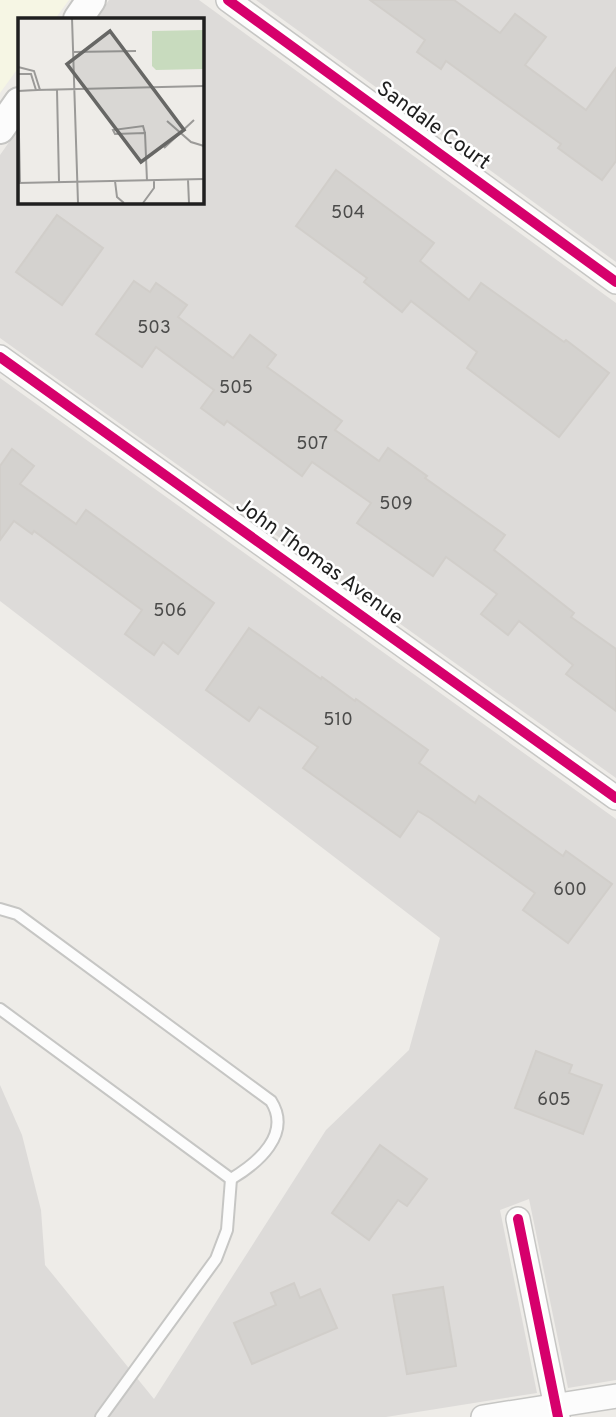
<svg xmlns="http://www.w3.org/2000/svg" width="616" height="1417" font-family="Overpass,sans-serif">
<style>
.residential{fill:#dddbd9}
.education{fill:#f6f6e4}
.building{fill:#d4d2cf;stroke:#d1ceca;stroke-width:2}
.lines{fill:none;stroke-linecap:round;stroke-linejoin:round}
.service-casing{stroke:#c6c6c4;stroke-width:14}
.minor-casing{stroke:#c6c6c4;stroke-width:26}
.tertiary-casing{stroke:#c6c6c4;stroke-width:32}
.service{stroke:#fcfcfc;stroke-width:10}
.minor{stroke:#fcfcfc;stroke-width:23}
.tertiary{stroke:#fcfcfc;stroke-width:28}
.cycleway-casing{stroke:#fff;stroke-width:15}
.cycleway{stroke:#d6006c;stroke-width:10}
.labels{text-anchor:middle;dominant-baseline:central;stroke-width:5;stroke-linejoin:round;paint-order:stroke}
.number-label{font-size:18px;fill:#4c4c4b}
.street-label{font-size:21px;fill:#1f1f1f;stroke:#fff}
.inset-road{fill:none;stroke:#9b9a98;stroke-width:2}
.view{fill:#676765;fill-opacity:0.15;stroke:#676765;stroke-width:3.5}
.inset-edge{fill:none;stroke:#1f1f1f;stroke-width:3.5}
</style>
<rect width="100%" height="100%" fill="#eeece8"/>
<g class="residential">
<path d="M109 0H199L616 303V778L0 338V155L19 128V201H201V19H96Z"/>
<path d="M256 0H616V262Z"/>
<path d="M0 378 616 819V1380L568 1388 529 1199 500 1210 537 1393 386 1417H0V1085L22 1135 41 1210 45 1265 154 1399 326 1130 409 1050 440 938 0 601Z"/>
</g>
<path class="education" d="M0 0H69L55 19H19V67L0 93Z"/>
<g class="building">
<path d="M370 0H454L500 33 515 14 546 37 525 65 586 110 616 68V161L602 180 558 148 561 144 446 61 441 69 417 52 425 40Z"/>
<path d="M336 170 434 243 420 261 469 300 481 283 564 342 566 340 609 373 559 437 467 368 477 352 411 301 402 312 364 282 367 278 296 226Z"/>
<path d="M57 215 103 248 62 305 16 272Z"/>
<path d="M134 281 150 292 156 283 187 305 178 317 233 358 250 335 276 355 267 367 342 421 335 430 379 461 388 448 427 476 425 478 505 535 494 550 574 613 571 617 616 649V711L566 674 573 665 519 621 508 635 481 614 497 594 446 557 433 576 357 523 371 503 312 462 302 476 227 421 224 425 201 408 214 390 156 347 142 367 96 334Z"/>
<path d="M12 449 34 466 20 484 76 524 86 510 214 603 178 654 163 642 154 655 125 634 142 610 34 531 32 534 14 521 0 540V466Z"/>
<path d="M249 628 321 679 322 677 355 701 356 699 428 750 419 763 475 803 479 796 563 856 566 851 612 884 568 943 523 910 535 893 430 818 418 811 400 837 303 768 318 747 259 707 249 721 206 690Z"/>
<path d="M536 1051 572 1065 569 1073 602 1085 583 1134 515 1108Z"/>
<path d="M380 1145 427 1179 407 1206 398 1200 369 1240 332 1213Z"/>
<path d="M294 1283 300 1298 320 1289 337 1328 252 1364 234 1323 276 1305 271 1293Z"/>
<path d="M443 1287 456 1366 407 1374 393 1295Z"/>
</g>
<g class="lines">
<g class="service-casing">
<g id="service">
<path d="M0 909 17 914 28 922 271 1101C292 1134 258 1163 231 1179"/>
<path d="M0 1009 231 1179"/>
<path d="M101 1417 216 1259 227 1230 231 1179"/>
</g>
</g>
<g class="minor-casing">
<g id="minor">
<path d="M228 0 616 282"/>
<path d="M0 357 616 798"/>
<path d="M518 1219 558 1417"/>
<path d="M483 1417 616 1396"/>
</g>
</g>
<g class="tertiary-casing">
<g id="tertiary">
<path d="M78 19 91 0"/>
<path d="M0 129 19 102"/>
</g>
</g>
<use href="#service" class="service"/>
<use href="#minor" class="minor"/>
<use href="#tertiary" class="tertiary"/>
<g class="cycleway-casing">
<g id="cycleway">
<path d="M228 0 616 282"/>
<path d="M0 357 616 798"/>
<path d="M518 1219 558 1417"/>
</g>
</g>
<use href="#cycleway" class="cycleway"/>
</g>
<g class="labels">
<g class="number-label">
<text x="348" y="213">504</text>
<text x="154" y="328">503</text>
<text x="236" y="388">505</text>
<text x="312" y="444">507</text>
<text x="396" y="504">509</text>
<text x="170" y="611">506</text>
<text x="338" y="720">510</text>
<text x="570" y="890">600</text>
<text x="554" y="1100">605</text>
</g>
<g class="street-label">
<text transform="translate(433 126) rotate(36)">Sandale Court</text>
<text transform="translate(319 562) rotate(36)">John Thomas Avenue</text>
</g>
</g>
<g transform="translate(18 18)">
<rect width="186" height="186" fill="#eeece8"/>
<path d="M185 12V51L138 52 134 48V13Z" fill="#c8dbbe"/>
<path class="inset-road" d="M54 0 60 185M55 34 118 33M0 49 16 53 22 72M0 56H13L18 72 0 73M18 72 186 68M39 72 41 164M0 73 2 165M149 103 173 124 186 128M127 115 125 108 95 112 97 116 127 115 129 163M146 130 176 102M170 162 171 185M97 163 99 179 106 185M0 165 186 161M125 185 136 170V162"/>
<path class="view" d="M92 13 166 112 123 144 49 46Z"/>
<rect width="186" height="186" class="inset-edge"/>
</g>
</svg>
